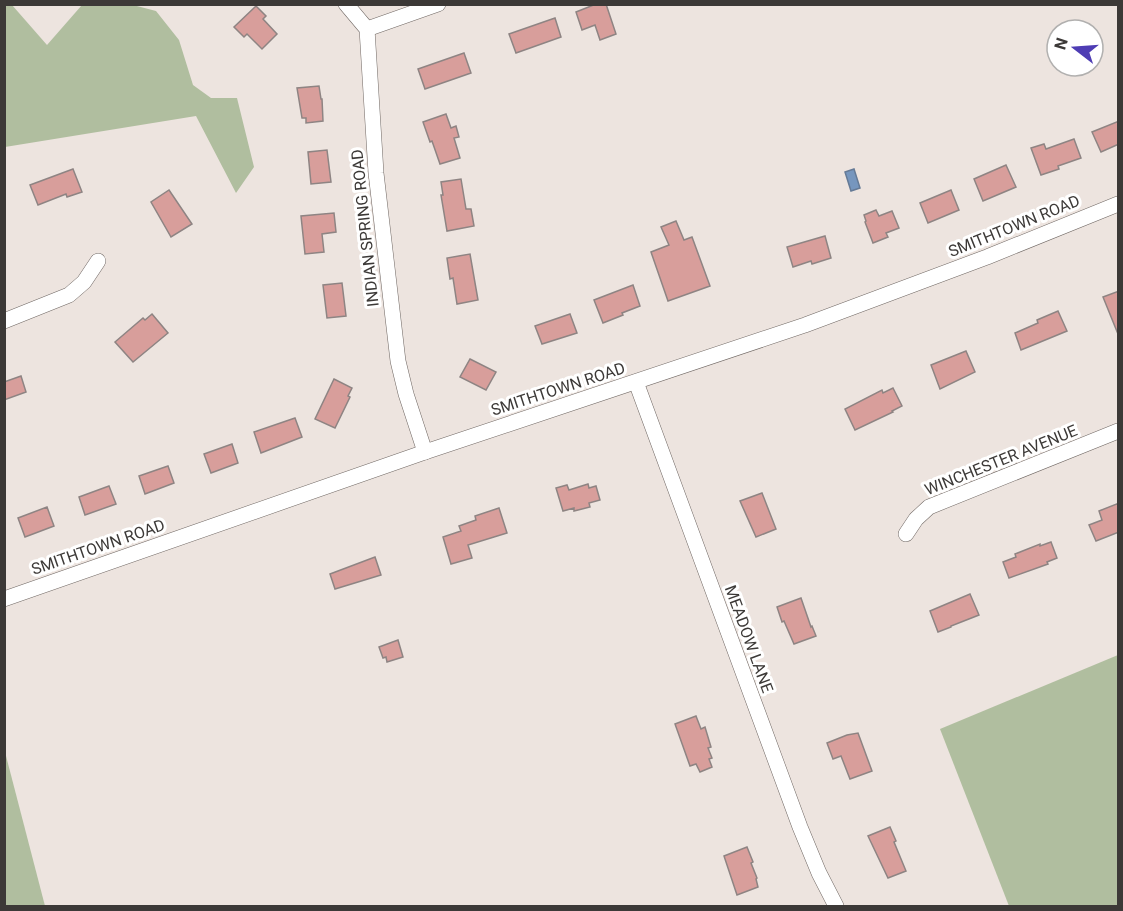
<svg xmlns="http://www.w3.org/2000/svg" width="1123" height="911" font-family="Roboto,sans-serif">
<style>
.green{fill:#b0be9f}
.water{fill:#7696be;stroke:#657a96;stroke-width:1.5}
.building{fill:#d89e9b;stroke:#8e8483;stroke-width:1.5}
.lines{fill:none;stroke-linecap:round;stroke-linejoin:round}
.minor-casing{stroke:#706864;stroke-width:16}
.minor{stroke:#fff;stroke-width:15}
.labels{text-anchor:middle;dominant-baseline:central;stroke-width:6;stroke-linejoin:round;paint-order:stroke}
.street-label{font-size:16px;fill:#3c3937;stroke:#fff}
</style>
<rect width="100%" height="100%" fill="#ede4df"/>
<g class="green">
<path d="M5 4 12 5 47 45 82 5H133L156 11 179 40 193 85 211 98H237L254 167 236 193 196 116 5 147Z"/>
<path d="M1118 655V906H1009L940 729Z"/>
<path d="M4 752H5L45 906H5Z"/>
</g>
<path class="water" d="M854 169 860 188 851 191 845 172Z"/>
<g class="building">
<path d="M596 4H606L616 34 600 40 595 25 582 30 576 12Z"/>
<path d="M256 6 266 16 263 19 277 34 262 49 247 34 244 37 234 27Z"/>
<path d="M555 18 561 37 516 53 509 34Z"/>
<path d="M464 53 471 73 425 89 418 69Z"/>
<path d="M319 86 321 99H322L323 121 306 123V118H302L297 88Z"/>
<path d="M446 114 451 128 456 126 459 137 454 138 460 158 440 164 432 141 430 142 423 122Z"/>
<path d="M1119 121V144L1101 152 1092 132Z"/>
<path d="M1074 139 1081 158 1058 166 1059 169 1041 175 1031 148 1044 144 1046 149Z"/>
<path d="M327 150 331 182 311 184 308 152Z"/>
<path d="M1006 165 1016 187 983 201 974 179Z"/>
<path d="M73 169 82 192 67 197 66 194 38 205 30 185Z"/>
<path d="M461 179 466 209H471L474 226 447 231 441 195H443L441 182Z"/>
<path d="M169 190 192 224 171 237 151 202Z"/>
<path d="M951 190 959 210 928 223 920 203Z"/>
<path d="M876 210 879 216 892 211 899 228 886 233 888 237 873 243 865 222 866 221 864 215Z"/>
<path d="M334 213 336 232 322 234 324 252 305 254 301 216Z"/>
<path d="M676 221 684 240 692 237 710 286 668 301 651 252 669 245 661 227Z"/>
<path d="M825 236 831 258 812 264 811 261 793 267 787 247Z"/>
<path d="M470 254 478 300 457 304 453 278 450 279 447 258Z"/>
<path d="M342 283 346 316 327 318 323 285Z"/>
<path d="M633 285 640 306 622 313 623 315 603 323 594 300Z"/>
<path d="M1119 291V334H1118L1103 297Z"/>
<path d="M1058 311 1067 331 1021 350 1015 333 1038 323 1037 320Z"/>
<path d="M152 314 168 333 133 362 115 342 143 318 145 320Z"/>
<path d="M570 314 577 333 542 344 535 326Z"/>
<path d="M966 351 975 372 940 389 931 365Z"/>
<path d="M470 359 496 372 486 390 460 377Z"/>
<path d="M21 376 26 392 4 400V382Z"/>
<path d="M334 379 352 388 348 396 350 397 335 428 315 419Z"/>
<path d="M893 388 902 406 892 411 893 412 855 430 845 409 882 390 883 393Z"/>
<path d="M295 418 302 437 261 453 254 432Z"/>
<path d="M232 444 238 463 211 473 204 454Z"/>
<path d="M168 466 174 483 145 494 139 476Z"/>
<path d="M588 484 589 488 596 486 600 500 589 503 590 507 574 511V508L563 511 556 488 567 485 569 490Z"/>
<path d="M109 486 116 504 85 515 79 497Z"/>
<path d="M762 493 776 529 756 537 740 501Z"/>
<path d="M1119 503V532L1096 541 1089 525 1102 520 1099 511Z"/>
<path d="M47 507 54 526 25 537 18 518Z"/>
<path d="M499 508 507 533 468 545 472 558 451 564 443 537 461 531 459 526 476 520 475 516Z"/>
<path d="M1051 542 1057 558 1047 562 1048 564 1009 578 1003 562 1016 557 1015 554 1040 544V546Z"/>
<path d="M375 557 381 575 335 589 330 574Z"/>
<path d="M970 594 979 615 951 626V627L938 632 930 611Z"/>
<path d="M801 598 811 627 812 626 816 636 794 644 784 621 782 622 777 607Z"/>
<path d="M398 640 403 657 387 662 386 657 383 658 379 647Z"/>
<path d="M696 716 701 729 705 727 711 747 708 748 712 758 709 759 712 767 700 772 696 764 690 766 675 724Z"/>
<path d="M858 733 872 771 850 779 841 756 833 759 827 743 847 735Z"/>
<path d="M890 827 896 841 894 842 906 871 888 878 868 836Z"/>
<path d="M747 847 753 862 751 863 757 878 756 879 758 887 737 895 724 856Z"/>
</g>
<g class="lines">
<g class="minor-casing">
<g id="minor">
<path d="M346 4 367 29 376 173 398 361 406 394 425 452"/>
<path d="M367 29 438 4"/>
<path d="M4 321 69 295 84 282 98 261"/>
<path d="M636 382 800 827 819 873 836 906"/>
<path d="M906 534 916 519 929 507 1118 431"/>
<path d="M4 599 425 452 805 325 987 257 1118 204"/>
</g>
</g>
<use href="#minor" class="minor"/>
</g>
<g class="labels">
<g class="street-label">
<text transform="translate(1014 226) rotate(-22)">SMITHTOWN ROAD</text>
<text transform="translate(365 228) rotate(-96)">INDIAN SPRING ROAD</text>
<text transform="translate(558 389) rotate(-18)">SMITHTOWN ROAD</text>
<text transform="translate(1001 460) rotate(-22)">WINCHESTER AVENUE</text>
<text transform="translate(98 547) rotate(-19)">SMITHTOWN ROAD</text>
<text transform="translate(749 639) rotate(70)">MEADOW LANE</text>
</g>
</g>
<rect width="1123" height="911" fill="none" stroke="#3c3937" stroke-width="12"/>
<g transform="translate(1075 48) rotate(287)"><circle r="28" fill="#ffffff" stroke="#b1b0af" stroke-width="1.5"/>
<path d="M0-4.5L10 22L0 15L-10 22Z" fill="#4e3db4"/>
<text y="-9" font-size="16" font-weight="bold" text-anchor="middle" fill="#3c3937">N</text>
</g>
</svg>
